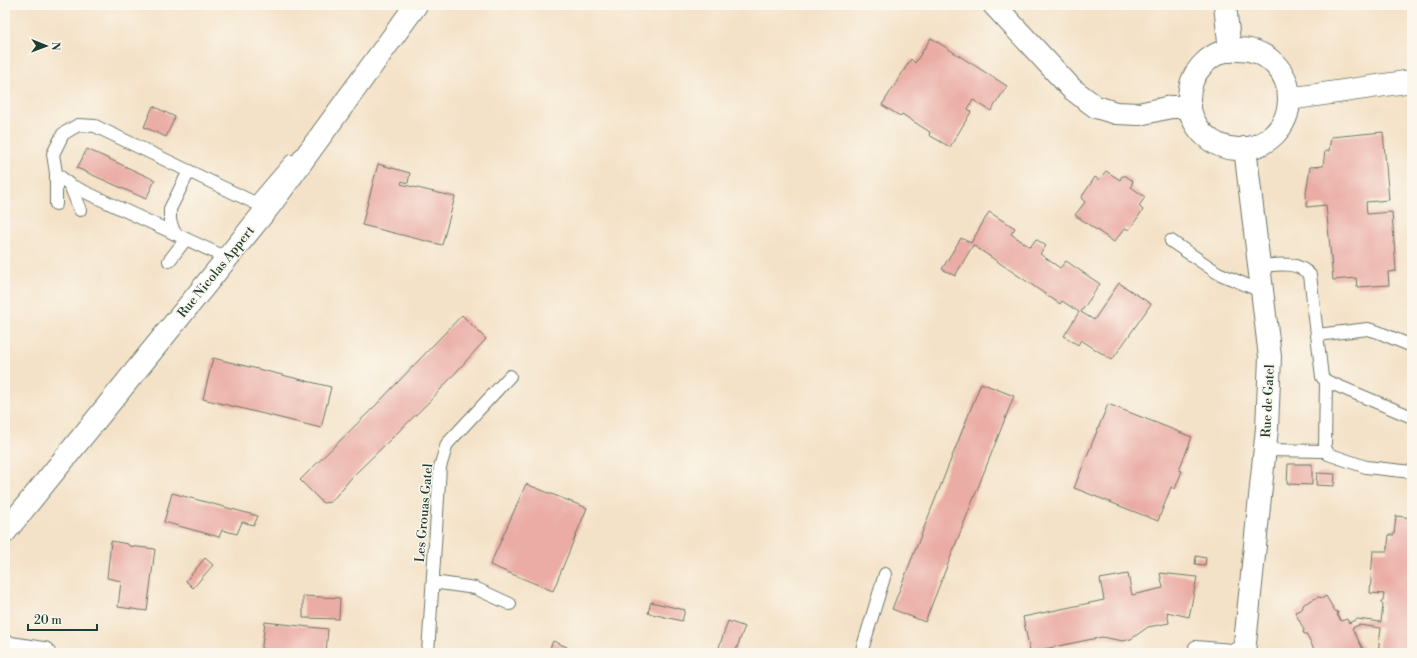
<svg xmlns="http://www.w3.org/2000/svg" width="1417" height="658" font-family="'Libre Bodoni',serif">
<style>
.building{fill:#eaaca4}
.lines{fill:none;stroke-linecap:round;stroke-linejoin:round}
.service-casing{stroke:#6a7768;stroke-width:14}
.minor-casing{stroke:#6a7768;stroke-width:24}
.primary-casing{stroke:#6a7768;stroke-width:24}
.service{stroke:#fff;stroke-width:12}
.minor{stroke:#fff;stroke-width:22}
.primary{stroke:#fff;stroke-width:22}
.labels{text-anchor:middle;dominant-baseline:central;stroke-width:3;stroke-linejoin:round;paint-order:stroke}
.street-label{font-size:13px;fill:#1f3d34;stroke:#fbf7ec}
</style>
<rect width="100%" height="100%" fill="#fbf7ec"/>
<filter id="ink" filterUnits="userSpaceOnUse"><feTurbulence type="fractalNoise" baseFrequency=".025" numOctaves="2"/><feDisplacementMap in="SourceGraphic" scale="8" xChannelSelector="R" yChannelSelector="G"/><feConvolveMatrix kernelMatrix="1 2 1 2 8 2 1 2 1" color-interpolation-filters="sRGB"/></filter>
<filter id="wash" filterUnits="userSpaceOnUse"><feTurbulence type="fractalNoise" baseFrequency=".012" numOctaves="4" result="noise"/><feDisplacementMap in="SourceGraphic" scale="16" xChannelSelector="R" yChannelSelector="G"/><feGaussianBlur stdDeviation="0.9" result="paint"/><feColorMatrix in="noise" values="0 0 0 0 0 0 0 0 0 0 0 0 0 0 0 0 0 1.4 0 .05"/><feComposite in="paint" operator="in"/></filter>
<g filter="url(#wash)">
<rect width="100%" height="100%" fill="#f4e2c8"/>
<g id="blocks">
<g class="building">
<path d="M931 38 1007 86 991 111 973 100 968 109 971 112 950 147 929 135 930 132 911 120 902 114 900 116 882 105 911 59 915 63Z"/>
<path d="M153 106 175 117 166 137 144 127Z"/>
<path d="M1383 132 1389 200 1366 202 1367 214 1392 212 1396 271 1388 272 1389 285 1357 287 1356 278 1333 280 1326 205 1307 207 1306 193 1310 167 1323 166 1325 151H1329L1331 137Z"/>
<path d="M87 149 155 180 146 199 77 168Z"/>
<path d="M378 164 410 173 408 183 402 181 401 184 455 197 442 245 362 225Z"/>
<path d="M1106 171 1120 180 1122 176H1126L1133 181 1131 187 1145 197 1139 206 1143 210 1129 230 1125 228 1114 242 1075 215 1085 202 1081 198 1095 177 1099 180Z"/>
<path d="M989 212 1015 228 1011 234 1030 247 1036 239 1046 246 1040 254 1060 268 1066 261 1100 284 1081 312 1094 320 1119 283 1151 304 1112 360 1081 340 1078 345 1064 336 1079 312 1062 301 1060 304 973 245 955 276 942 269 961 238 971 243Z"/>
<path d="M462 315 486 339 430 401 353 476 331 502 323 503 300 480 376 405Z"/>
<path d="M213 358 331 387 321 428 203 399Z"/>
<path d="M981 383 1014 396 925 622 892 609Z"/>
<path d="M1108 404 1192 437 1179 470 1182 471 1175 489 1171 487 1158 521 1074 488Z"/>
<path d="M1288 464H1312V485L1287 484Z"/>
<path d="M1317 473 1335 474 1334 486 1316 485Z"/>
<path d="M526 484 587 508 553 591 490 565Z"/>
<path d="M172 493 258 516 254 525 242 522 237 534 222 530 219 537 164 522Z"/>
<path d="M1396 516 1412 518V653H1378L1381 628 1359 625 1352 628 1365 653H1323L1322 650 1316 653 1306 634 1303 633 1304 630 1295 612 1302 609 1304 604 1318 597 1323 598 1326 596 1335 611 1338 612 1337 615 1341 621 1347 619 1349 623 1357 619 1381 622 1383 605 1380 602 1383 600 1384 594 1370 593 1373 551H1387L1389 535H1394Z"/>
<path d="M111 541 128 544 129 546 155 549 147 611 118 607 121 581 107 578Z"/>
<path d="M1196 556 1206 558 1205 565 1195 564Z"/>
<path d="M205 558 213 565 193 588 186 581Z"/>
<path d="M1160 573 1197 577 1189 617 1167 612 1169 623 1148 627 1131 639 1123 641 1102 637 1030 652 1023 617 1104 600 1100 579 1128 574 1132 595 1163 588Z"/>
<path d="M303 596 340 598 339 619 303 618Z"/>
<path d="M651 602 685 610 682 621 648 613Z"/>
<path d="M728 621 745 627 743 631 735 653H717Z"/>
<path d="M265 622 328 629 326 653H261Z"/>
<path d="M553 641 567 647 565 653H548Z"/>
</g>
</g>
</g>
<g filter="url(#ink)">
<use href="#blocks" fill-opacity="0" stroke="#6a7768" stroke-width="1"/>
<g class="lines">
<g class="service-casing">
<g id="service">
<path d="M56 173V204"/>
<path d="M70 185 80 210"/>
<path d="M175 234 170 221V209L189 171"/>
<path d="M1171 241 1218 273 1263 292"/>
<path d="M227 258 70 185 56 173 53 154 63 134 78 125 95 126 255 203 291 161"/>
<path d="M169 261 186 239"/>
<path d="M1259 266C1278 265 1296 260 1310 275L1322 377 1326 381 1412 417"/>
<path d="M1317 335 1368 329 1378 332 1412 346"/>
<path d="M1326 381 1325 447 1328 454 1366 467 1412 472"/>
<path d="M1265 450 1326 451"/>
<path d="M433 582 475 588 510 604"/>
<path d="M1195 647 1245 651"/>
<path d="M428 653 440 467 447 444 510 376"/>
<path d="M861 653 885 574"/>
</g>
</g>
<g class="minor-casing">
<g id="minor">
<path d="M994 5 1072 89 1096 107 1116 113 1139 114 1171 107H1190"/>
<path d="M1225 5 1230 51"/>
<circle cx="1239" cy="99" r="50"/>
<path d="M1289 99 1412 81"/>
<path d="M5 532 271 204 416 5"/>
<path d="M1244 653 1267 428 1270 357 1245 148"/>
</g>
</g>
<g class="primary-casing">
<path id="primary" d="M5 647 44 653"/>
</g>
<use href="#service" class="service"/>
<use href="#minor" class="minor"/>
<use href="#primary" class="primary"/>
</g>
</g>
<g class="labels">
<g class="street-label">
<text transform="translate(216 272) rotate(-51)">Rue Nicolas Appert</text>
<text transform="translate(1268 401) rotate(-87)">Rue de Gatel</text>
<text transform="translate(424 513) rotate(-85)">Les Grouas Gatel</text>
</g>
</g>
<rect width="1417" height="658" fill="none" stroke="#fbf7ec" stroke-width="20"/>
<g transform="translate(46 46) rotate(91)" stroke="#fbf7ec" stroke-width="3" paint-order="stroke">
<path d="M0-3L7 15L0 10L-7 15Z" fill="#1f3d34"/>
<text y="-6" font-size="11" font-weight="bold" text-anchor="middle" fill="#1f3d34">N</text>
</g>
<path d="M28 624v6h69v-6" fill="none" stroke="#1f3d34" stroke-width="2"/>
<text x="34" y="624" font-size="12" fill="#1f3d34" stroke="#fbf7ec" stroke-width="3" paint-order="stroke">20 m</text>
</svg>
